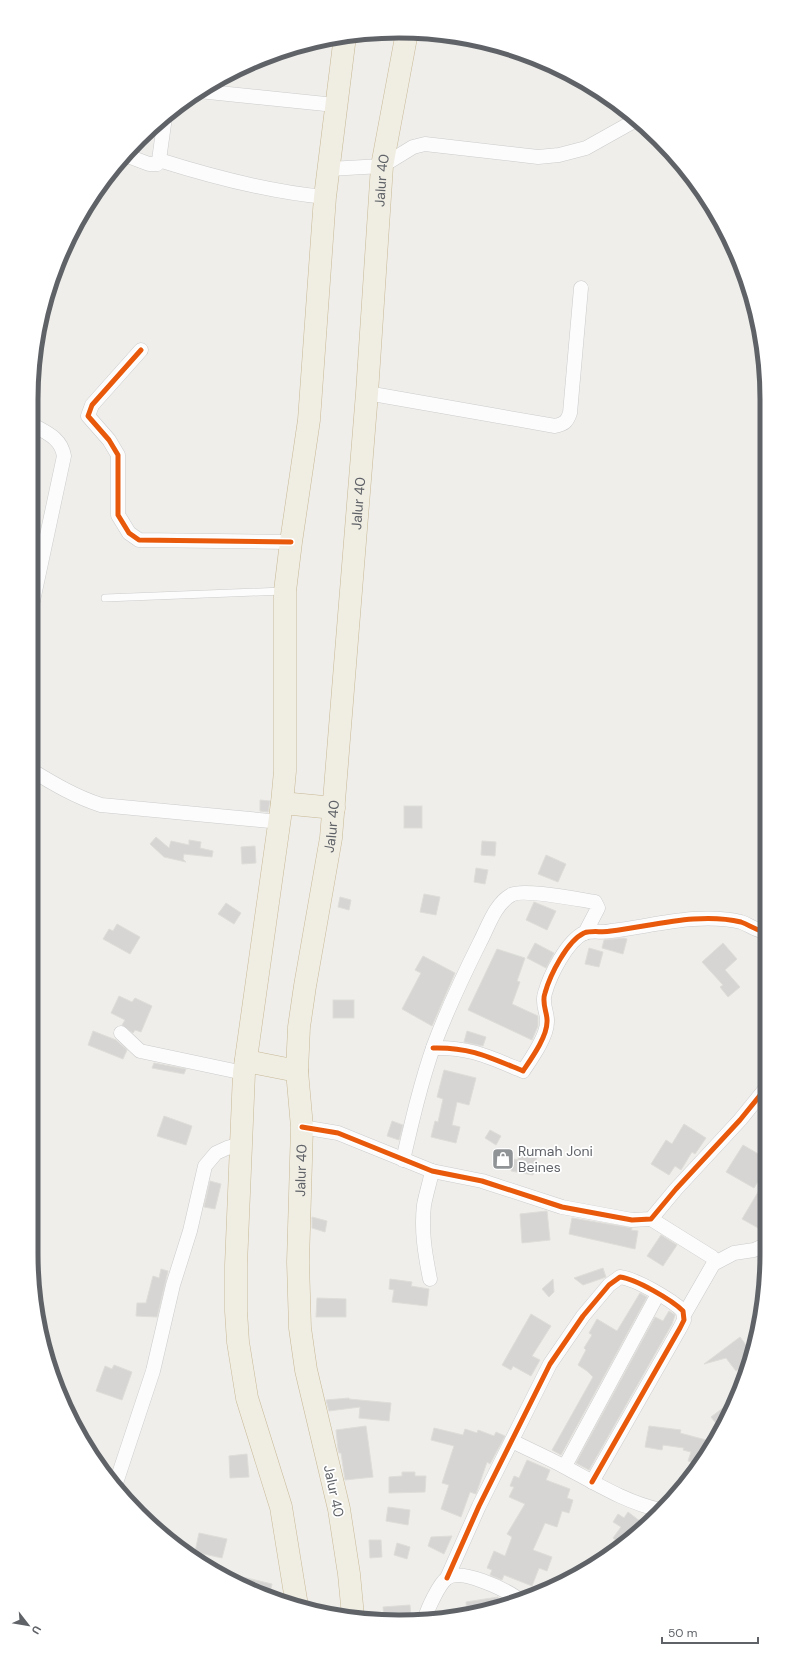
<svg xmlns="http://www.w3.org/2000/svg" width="798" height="1653" font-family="'DM Sans',sans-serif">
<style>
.building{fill:#d6d5d3;stroke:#deddd9}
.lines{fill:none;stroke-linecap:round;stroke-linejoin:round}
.lane-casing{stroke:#cbcccc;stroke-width:8}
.street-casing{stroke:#cbcccc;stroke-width:15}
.highway-casing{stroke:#c8b996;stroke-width:23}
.lane{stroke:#fdfcfc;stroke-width:7}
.street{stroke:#fdfcfc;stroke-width:14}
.highway{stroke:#f0ede3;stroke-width:22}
.cycleway-casing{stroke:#fff;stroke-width:8}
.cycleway{stroke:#e8590c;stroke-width:5}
.labels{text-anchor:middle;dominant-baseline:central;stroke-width:3.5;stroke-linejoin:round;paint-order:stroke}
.street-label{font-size:14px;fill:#5f6368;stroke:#fff}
.poi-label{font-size:14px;fill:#5f6368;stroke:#fff;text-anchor:start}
.rim{fill:none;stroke:#5f6368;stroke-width:5}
</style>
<rect width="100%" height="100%" fill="#efeeea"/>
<g class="building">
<path d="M260 800 270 801 268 812 260 811Z"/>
<rect x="404" y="806" width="18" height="22"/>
<path d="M156 837 169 848 171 841 189 845V840L201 842 200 848 213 851 212 857 184 854 183 859 186 862 164 857 150 844Z"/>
<path d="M482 841 496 842 495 856 481 855Z"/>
<path d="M255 846 256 863 242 864 241 847Z"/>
<path d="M546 855 566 864 558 882 538 874Z"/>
<path d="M476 868 488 870 485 884 474 882Z"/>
<path d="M424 894 440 897 436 915 420 912Z"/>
<path d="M340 897 351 900 349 910 338 907Z"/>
<path d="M534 902 556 911 547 930 526 920Z"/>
<path d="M226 903 241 913 234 924 218 914Z"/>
<path d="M117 924 140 937 130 954 103 939 109 929 113 931Z"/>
<path d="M624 938 627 939 623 954 602 948 604 940Z"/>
<path d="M535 943 554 953 546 968 527 958Z"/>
<path d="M723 943 737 959 725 970 740 987 728 997 720 987 723 985 702 962Z"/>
<path d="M589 948 603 952 599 967 585 964Z"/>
<path d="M497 949 525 958 517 981 520 982 512 1004 538 1016V1026L532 1040 468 1010Z"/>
<path d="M423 956 455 973 432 1026 402 1009 421 973 415 970Z"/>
<path d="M119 996 132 1002 135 998 152 1006 141 1032 135 1030 133 1033 122 1025 125 1020 111 1013Z"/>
<rect x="333" y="1000" width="21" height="18"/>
<path d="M93 1031 116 1040 127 1050 123 1059 88 1045Z"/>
<path d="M467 1031 486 1037 483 1046 464 1042Z"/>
<path d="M154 1063 186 1069 184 1074 152 1068Z"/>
<path d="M444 1070 476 1078 469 1105 457 1102 452 1125 460 1127 456 1143 431 1137 435 1121 438 1122 443 1099 437 1097Z"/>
<path d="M164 1116 192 1126 186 1145 157 1136Z"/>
<path d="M392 1121 403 1125 399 1140 387 1136Z"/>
<path d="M684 1124 706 1138 695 1154 692 1152 681 1170 675 1166 669 1175 651 1164 666 1140 672 1144Z"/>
<path d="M490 1130 501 1136 496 1145 485 1138Z"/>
<path d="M743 1145 767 1159V1167L754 1188 726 1172Z"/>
<path d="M519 1153 537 1157 533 1175 511 1171 514 1159 518 1160Z"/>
<path d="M767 1177V1233L742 1219Z"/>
<path d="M210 1181 221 1184 215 1209 204 1207Z"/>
<path d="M547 1211 550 1240 522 1243 520 1214Z"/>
<path d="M312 1217 327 1221 325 1232 312 1228Z"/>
<path d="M572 1218 632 1228 631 1230 638 1231 635 1249 569 1234Z"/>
<path d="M661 1235 677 1245 663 1266 647 1256Z"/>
<path d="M603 1268 606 1277 583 1285 574 1278Z"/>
<path d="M161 1269 168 1271 157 1317 136 1316 137 1303H146L153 1276 159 1278Z"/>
<path d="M390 1279 412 1282 411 1286 429 1289 427 1306 392 1302 394 1290 389 1289Z"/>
<path d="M553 1279 554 1292 549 1297 542 1289Z"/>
<path d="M640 1293 647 1297 561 1455 552 1450 593 1377 587 1371 578 1365 586 1350 584 1348 592 1335 589 1333 597 1319 617 1331Z"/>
<path d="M317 1298 346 1299V1317H316Z"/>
<path d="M669 1311 675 1315 672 1324 589 1470 576 1463 655 1317 663 1321Z"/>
<path d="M531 1314 551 1326 532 1356 540 1360 531 1376 513 1366 511 1370 502 1365Z"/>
<path d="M740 1337 752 1353 749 1362 736 1371 726 1358 704 1364Z"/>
<path d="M114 1365 132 1372 122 1400 96 1391 105 1366 112 1369Z"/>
<path d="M349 1398V1399L391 1403 389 1421 359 1418 360 1407 329 1411 326 1400Z"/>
<path d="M736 1398 737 1399 719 1427 711 1417Z"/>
<path d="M366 1426 373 1477 345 1480 341 1453H339L338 1449 336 1430Z"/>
<path d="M649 1426 681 1430 680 1433 706 1440 701 1456 697 1463 688 1461 691 1452 683 1450 684 1448 663 1445 662 1450 645 1447Z"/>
<path d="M434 1428 463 1435 465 1429 477 1433 478 1430 494 1436 496 1432 505 1436 490 1464 487 1462 476 1494 470 1492 461 1517 441 1509 449 1485 442 1483 454 1446 431 1440Z"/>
<path d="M247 1454 249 1477 230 1478 229 1456Z"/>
<path d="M527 1460 550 1470 546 1480 570 1489 567 1498 573 1500 569 1513 562 1511 557 1527 545 1523 533 1550 552 1557 547 1571 539 1568 532 1586 504 1575 502 1580 490 1575 492 1570 487 1568 494 1551 505 1556 512 1537 507 1534 525 1504 509 1497 514 1487 510 1486 514 1476 519 1478Z"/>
<path d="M402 1472H415V1476H426L425 1492 389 1493V1477L402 1476Z"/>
<path d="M388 1507 410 1510 408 1525 386 1521Z"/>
<path d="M628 1512 645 1525 623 1546 613 1538 621 1527 613 1522 618 1514 624 1518Z"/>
<path d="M199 1533 227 1539 222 1558 195 1552Z"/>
<path d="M452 1536 444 1554 428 1546 431 1537Z"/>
<path d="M369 1540H381L382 1557 370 1558Z"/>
<path d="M397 1543 410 1547 407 1559 394 1555Z"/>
<path d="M226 1573 272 1584 269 1597 258 1594 225 1576Z"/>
<path d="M498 1597 499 1603 467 1613 466 1602Z"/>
<path d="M410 1605 411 1618 384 1617 383 1607Z"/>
</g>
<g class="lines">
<g class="lane-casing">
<path id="lane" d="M105 598 283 591"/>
</g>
<g class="street-casing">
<g id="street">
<path d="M199 91 335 105"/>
<path d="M125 155 149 164H157L159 160 165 117"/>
<path d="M159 160C213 177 269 192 325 197"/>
<path d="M329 169 382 166 413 147 425 144 538 157 559 155 586 148 636 120"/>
<path d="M141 350 92 405 88 416 109 440 118 455V515L129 533 139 540 291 542"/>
<path d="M367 393 555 426C564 424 567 422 570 413L581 288"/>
<path d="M31 610 64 456C61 438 47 433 31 424"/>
<path d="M31 770C54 784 76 797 101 805L281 822"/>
<path d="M121 1033 140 1051 244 1073"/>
<path d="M433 1048C470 1047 489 1057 523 1071 531 1059 547 1037 547 1022 548 1013 541 1004 545 993 550 975 567 941 584 933 592 930 603 933 611 931 653 926 699 912 741 922 750 925 754 930 766 932"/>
<path d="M302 1127 338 1133 432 1171 482 1181 562 1207 632 1220 651 1219 676 1189 740 1120 766 1088"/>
<path d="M403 1160C412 1121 421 1082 434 1045 447 1010 463 976 480 942 488 927 495 904 511 895 522 888 581 900 595 902L598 908 585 933"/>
<path d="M651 1219 712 1257 715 1261 684 1315"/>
<path d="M715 1263 734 1253 754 1250 767 1244"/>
<path d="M430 1279C425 1254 421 1230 424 1205 426 1194 430 1182 432 1171"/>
<path d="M512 1441C530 1450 548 1458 565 1467 595 1483 627 1503 661 1510"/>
<path d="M565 1466 658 1294"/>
<path d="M115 1486 153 1371 173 1285 190 1231 205 1166 216 1153 227 1148 241 1144"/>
<path d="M447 1578 479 1506 550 1364 583 1316 609 1285 620 1277C636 1279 672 1300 683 1311L684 1320 680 1328 592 1482"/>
<path d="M425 1618C428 1608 439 1584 447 1578 461 1568 504 1589 517 1598"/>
</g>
</g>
<g class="highway-casing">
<g id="highway">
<path d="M282 803 334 808"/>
<path d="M246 1061 297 1071"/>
<path d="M297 1606 281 1507 247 1398 238 1342 236 1311V1265L244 1073 282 803 285 771V591L291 542 309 420 325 197 345 36"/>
<path id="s1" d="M353 1616 349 1574 339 1509 306 1370 300 1328 298 1262 302 1127 297 1071 299 1027 305 986 331 838 367 393 382 166 407 32"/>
</g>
</g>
<use href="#lane" class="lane"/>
<use href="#street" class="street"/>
<use href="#highway" class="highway"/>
<g class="cycleway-casing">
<g id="cycleway">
<path d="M141 350 92 405 88 416 109 440 118 455V515L129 533 139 540 291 542"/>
<path d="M433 1048C470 1047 489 1057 523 1071 531 1059 547 1037 547 1022 548 1013 541 1004 545 993 550 975 567 941 584 933 592 930 603 933 611 931 653 926 699 912 741 922 750 925 754 930 766 932"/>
<path d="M302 1127 338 1133 432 1171 482 1181 562 1207 632 1220 651 1219 676 1189 740 1120 766 1088"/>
<path d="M447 1578 479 1506 550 1364 583 1316 609 1285 620 1277C636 1279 672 1300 683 1311L684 1320 680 1328 592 1482"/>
</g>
</g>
<use href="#cycleway" class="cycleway"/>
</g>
<defs>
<g id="shop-square" transform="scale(1.15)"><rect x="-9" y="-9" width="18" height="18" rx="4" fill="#919496" stroke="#fff"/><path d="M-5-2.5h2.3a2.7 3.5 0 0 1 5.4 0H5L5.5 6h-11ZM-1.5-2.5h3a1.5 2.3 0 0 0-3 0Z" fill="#fff"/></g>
</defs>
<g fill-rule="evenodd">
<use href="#shop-square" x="503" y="1159"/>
</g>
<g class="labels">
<g class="street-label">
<text stroke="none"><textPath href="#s1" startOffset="1446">Jalur 40</textPath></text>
<text stroke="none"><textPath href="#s1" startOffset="1122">Jalur 40</textPath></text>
<text stroke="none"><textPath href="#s1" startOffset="798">Jalur 40</textPath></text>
<text stroke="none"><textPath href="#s1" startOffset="451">Jalur 40</textPath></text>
<text transform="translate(334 1491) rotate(78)">Jalur 40</text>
</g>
<g class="poi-label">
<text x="518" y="1151">Rumah Joni<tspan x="518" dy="16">Beines</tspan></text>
</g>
</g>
<path d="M0 0H798V1653H0ZM399 38H399A361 361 0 0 1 760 399V1254A361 361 0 0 1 399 1615H399A361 361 0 0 1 38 1254V399A361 361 0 0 1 399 38Z" fill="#fff" fill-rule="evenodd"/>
<path class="rim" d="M399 38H399A361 361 0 0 1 760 399V1254A361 361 0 0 1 399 1615H399A361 361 0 0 1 38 1254V399A361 361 0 0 1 399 38Z"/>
<g transform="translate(28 1625) rotate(121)" stroke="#ffffff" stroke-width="3" paint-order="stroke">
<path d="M0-3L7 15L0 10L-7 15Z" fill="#5f6368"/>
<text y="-6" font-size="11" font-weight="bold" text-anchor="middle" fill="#5f6368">U</text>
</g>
<path d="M662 1637v6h96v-6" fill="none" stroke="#5f6368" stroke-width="2"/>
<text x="668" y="1637" font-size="12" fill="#5f6368" stroke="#ffffff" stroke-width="3" paint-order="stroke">50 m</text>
</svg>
